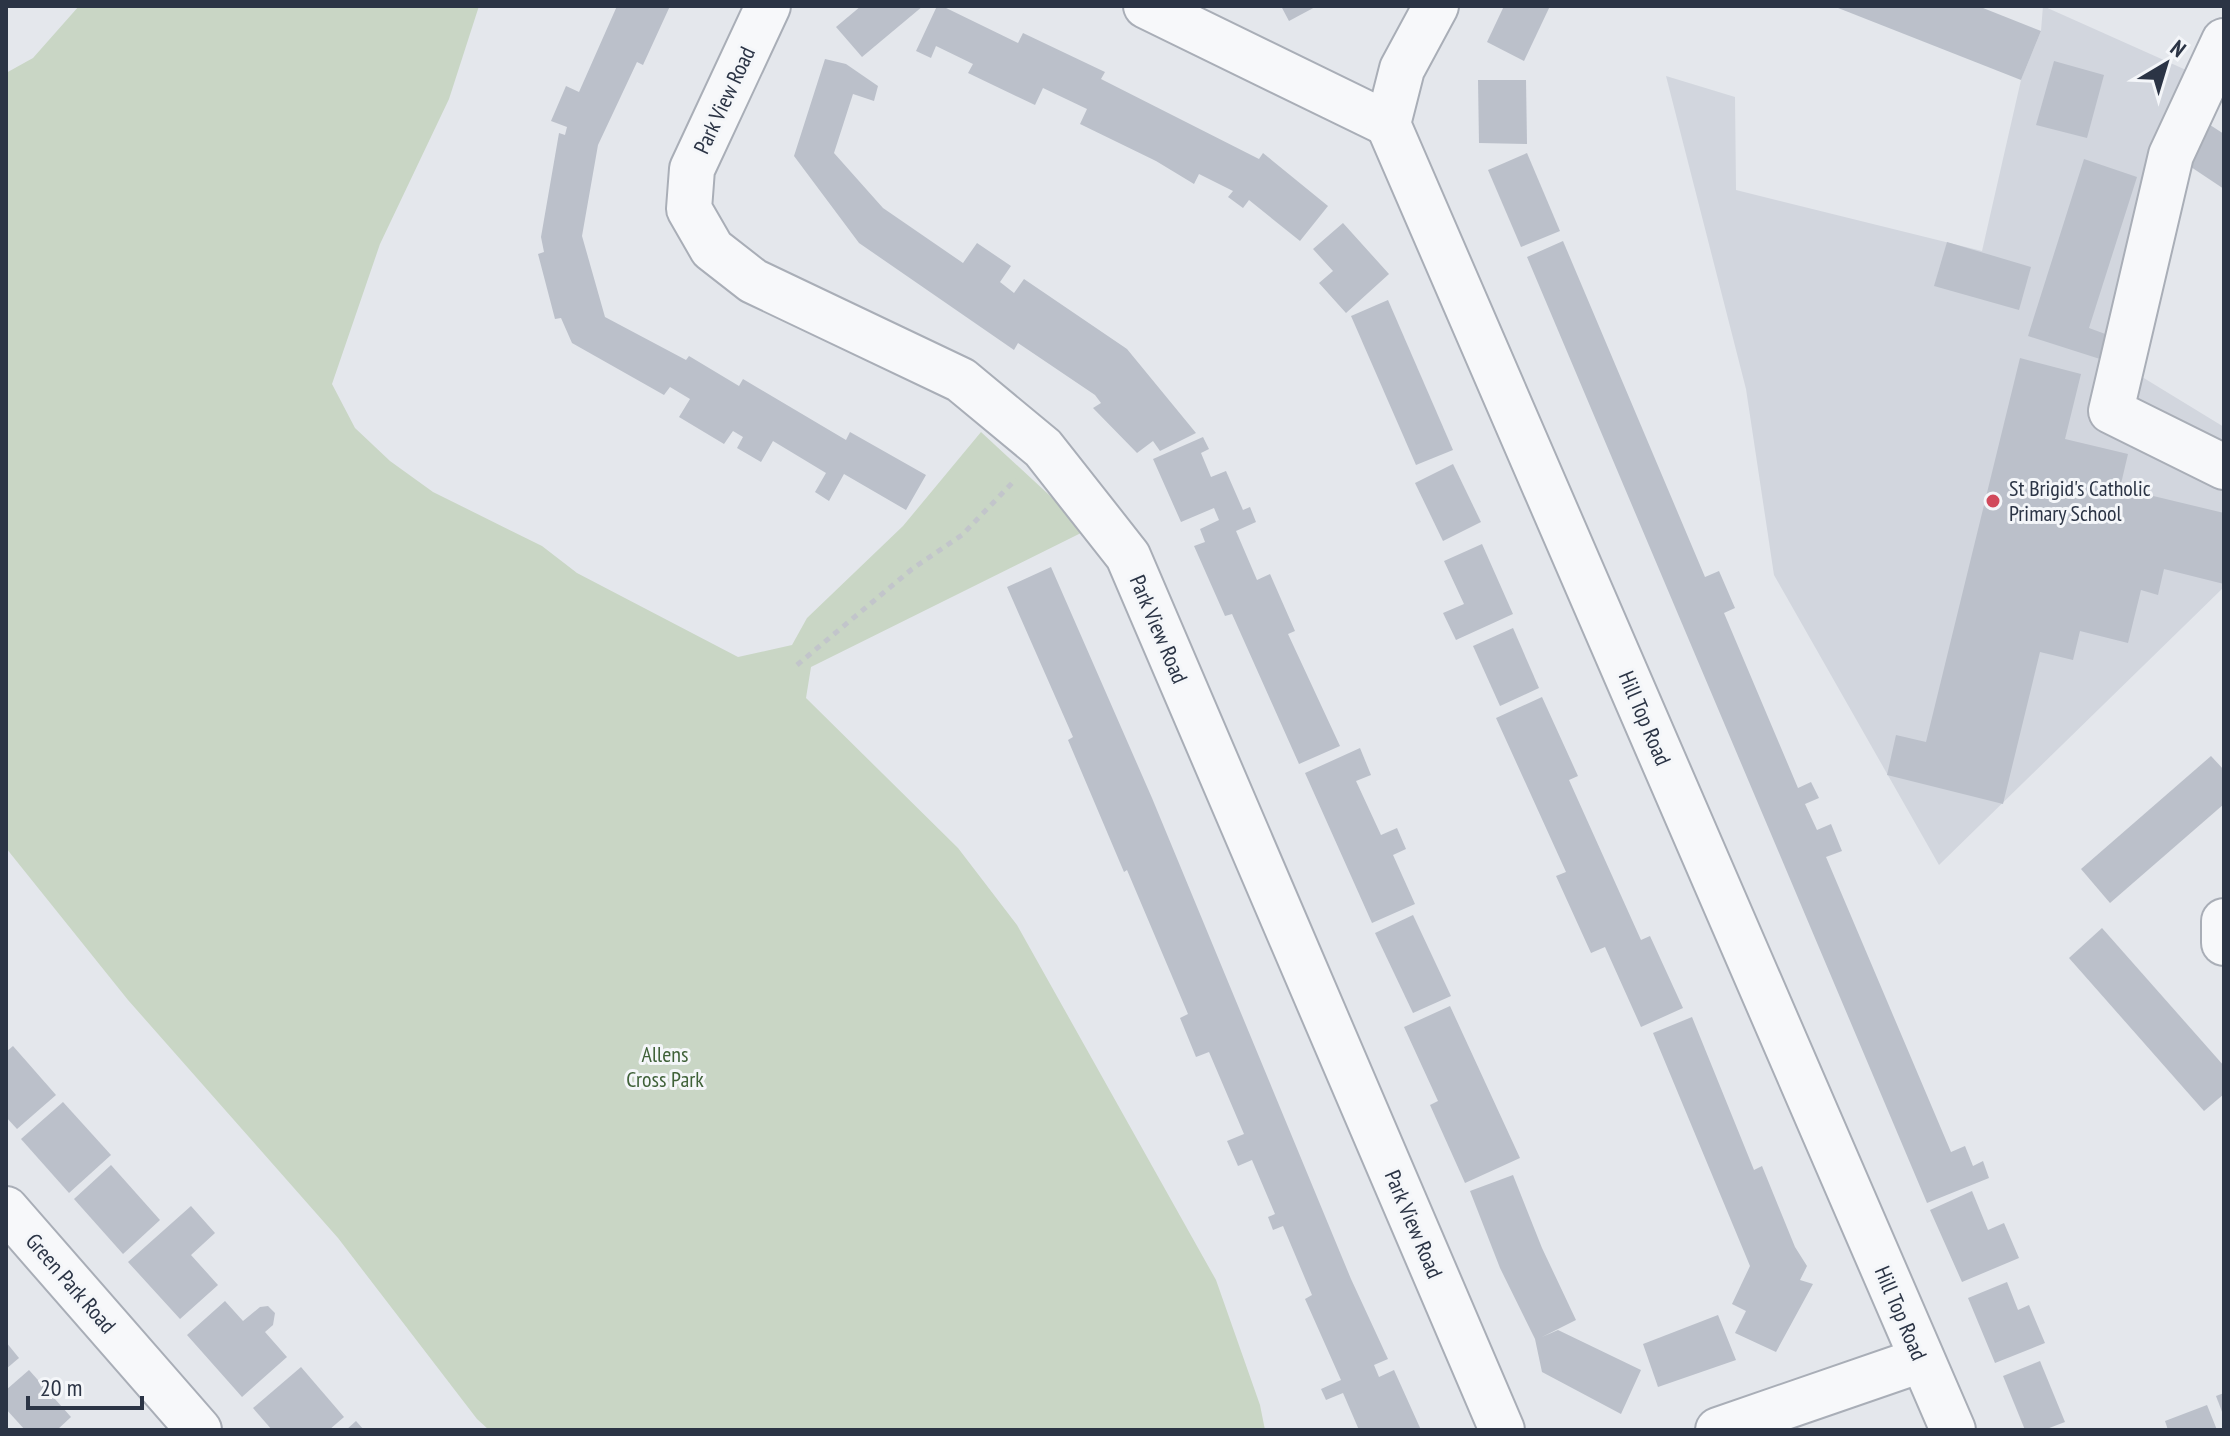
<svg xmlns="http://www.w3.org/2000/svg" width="2230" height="1436" font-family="'PT Sans Narrow',sans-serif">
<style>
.built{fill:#d2d6de}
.green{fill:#c9d6c5}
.building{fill:#bbc0ca}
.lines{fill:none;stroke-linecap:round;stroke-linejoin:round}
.minor-casing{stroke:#a9aeb7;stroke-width:48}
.path{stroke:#c2c5cb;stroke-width:5;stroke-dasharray:6 6;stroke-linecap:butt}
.minor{stroke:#f7f8fa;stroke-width:44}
.poi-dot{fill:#d1495b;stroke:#f4f6f9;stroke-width:3}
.labels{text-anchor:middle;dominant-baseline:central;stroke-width:6;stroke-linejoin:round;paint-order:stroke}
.street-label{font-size:22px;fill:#2b3445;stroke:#f4f6f9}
.poi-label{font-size:22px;fill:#2b3445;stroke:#f4f6f9;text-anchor:start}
.park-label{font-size:22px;fill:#3f6138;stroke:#f4f6f9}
</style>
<rect width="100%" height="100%" fill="#e4e7ec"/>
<path class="built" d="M2043 6 2204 78 2129 369 2224 427V587L1939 865 1774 575 1746 389 1666 76 1735 97 1736 190 1982 251 2021 80 2041 31Z"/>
<path class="green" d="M79 6H479L449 99 380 244 332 384 355 428 390 461 433 492 542 546 577 573 738 657 792 645 807 618 903 526 981 432 1087 530 811 667 806 698 958 848 1017 925 1216 1280 1260 1405 1265 1430H489L477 1419 338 1238 128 1000 6 848V73L33 58Z"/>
<g class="building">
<path d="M617 6H670L643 65 637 62 598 145 582 236 605 317 686 360 689 356 739 386 743 379 846 440 850 432 926 475 906 510 844 474 829 501 815 492 826 473 773 441 761 462 737 448 743 437 733 431 724 444 679 417 690 399 670 387 664 395 572 343 561 318 555 319 538 254 544 252 541 237 559 133 565 135 567 127 551 121 566 86 579 92Z"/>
<path d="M861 6H923L862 57 836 27Z"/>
<path d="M937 6H942L1018 43 1023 33 1105 72 1101 79 1259 159 1263 153 1328 206 1300 241 1249 200 1243 208 1228 197 1233 191 1199 174 1194 184 1156 161 1080 124 1087 109 1043 88 1035 105 968 73 973 64 936 46 931 58 916 51Z"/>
<path d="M1281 6H1317L1289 21Z"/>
<path d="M1504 6H1550L1524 61 1487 42Z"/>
<path d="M1833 6H1978L2041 31 2021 80Z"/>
<path d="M825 59 846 64 878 86 874 101 853 94 834 153 883 208 963 263 977 243 1011 266 1000 282 1014 293 1024 279 1127 349 1196 433 1160 451 1153 441 1137 453 1093 408 1101 403 1095 395 1018 343 1014 350 859 243 794 156Z"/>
<path d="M2054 61 2104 75 2087 138 2036 125Z"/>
<path d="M1478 80H1526L1527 144 1479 143Z"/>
<path d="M2207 123 2224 134V189L2182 161Z"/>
<path d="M1527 153 1560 231 1521 247 1488 170Z"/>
<path d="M2084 159 2137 177 2089 328 2108 335 2100 359 2028 336Z"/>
<path d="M1343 223 1389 274 1346 313 1319 283 1333 271 1313 249Z"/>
<path d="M1563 241 1705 577 1719 571 1735 608 1724 613 1798 788 1811 782 1819 798 1805 804 1817 830 1831 824 1842 851 1826 857 1951 1152 1965 1146 1973 1166 1983 1161 1989 1178 1927 1203 1527 257Z"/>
<path d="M1947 242 2031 267 2019 310 1934 286Z"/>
<path d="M1388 300 1453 450 1416 465 1351 316Z"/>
<path d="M2020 358 2081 374 2065 439 2128 454 2120 488 2224 513V584L2164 569 2158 595 2141 590 2128 643 2080 631 2073 660 2040 652 2003 804 1887 775 1896 735 1926 742Z"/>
<path d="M1203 437 1209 449 1201 453 1211 477 1226 471 1243 510 1250 507 1256 522 1236 531 1257 580 1270 574 1295 631 1288 634 1340 746 1299 764 1232 614 1225 616 1194 546 1205 542 1200 529 1219 520 1214 508 1181 522 1153 459Z"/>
<path d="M1453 464 1481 522 1443 541 1415 483Z"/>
<path d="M1482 544 1513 614 1456 640 1443 613 1464 604 1444 561Z"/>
<path d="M1051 567 1152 798 1351 1279 1388 1359 1374 1365 1379 1377 1394 1370 1421 1430H1359L1343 1393 1326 1400 1321 1389 1341 1380 1305 1299 1312 1295 1283 1226 1273 1230 1268 1217 1275 1214 1252 1160 1238 1166 1227 1141 1244 1134 1209 1052 1196 1057 1180 1018 1188 1014 1127 870 1124 872 1068 740 1073 737 1007 587Z"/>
<path d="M1513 628 1539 688 1500 706 1473 646Z"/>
<path d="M1542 697 1578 776 1569 780 1641 940 1650 936 1683 1008 1641 1027 1605 947 1591 953 1556 876 1566 872 1496 718Z"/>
<path d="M1360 748 1371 775 1356 781 1381 835 1397 828 1406 849 1393 855 1415 904 1372 923 1305 773Z"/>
<path d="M2211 756 2224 770V804L2110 903 2081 869Z"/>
<path d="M1413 915 1451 996 1413 1013 1375 933Z"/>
<path d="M2102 928 2224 1066V1094L2204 1111 2069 958Z"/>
<path d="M1450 1006 1520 1158 1465 1183 1430 1105 1438 1101 1404 1027Z"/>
<path d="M1692 1017 1754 1170 1762 1166 1795 1247 1807 1266 1800 1280 1813 1284 1776 1352 1735 1333 1746 1311 1732 1304 1750 1266 1653 1033Z"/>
<path d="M13 1046 56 1095 17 1129 6 1117V1052Z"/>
<path d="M63 1102 111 1155 69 1193 21 1139Z"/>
<path d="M111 1165 160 1220 123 1254 74 1199Z"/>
<path d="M1513 1175 1542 1248 1576 1320 1542 1337 1558 1330 1641 1370 1621 1414 1542 1372 1535 1339 1500 1268 1470 1191Z"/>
<path d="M1972 1191 1988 1230 2004 1223 2019 1258 1962 1282 1930 1210Z"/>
<path d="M191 1206 215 1233 191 1255 218 1285 180 1319 128 1262Z"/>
<path d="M2007 1282 2018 1310 2029 1305 2045 1343 1995 1363 1968 1298Z"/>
<path d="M225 1301 243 1321 260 1307 268 1306 275 1313 273 1325 265 1332 287 1357 242 1397 187 1335Z"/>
<path d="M1718 1315 1736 1360 1658 1387 1643 1344Z"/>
<path d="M6 1342 19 1358 6 1369Z"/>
<path d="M2040 1361 2065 1422 2044 1430H2025L2003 1376Z"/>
<path d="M301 1367 344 1417 329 1430H272L253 1408Z"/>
<path d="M29 1370 71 1417 57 1430H25L6 1409V1390Z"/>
<path d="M2224 1393V1417L2216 1396Z"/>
<path d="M2207 1405 2217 1430H2168L2165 1421Z"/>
<path d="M356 1421 364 1430H346Z"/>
</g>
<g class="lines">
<g class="minor-casing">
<g id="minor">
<path d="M768 6 692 169 689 209 712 249 753 281 961 380 1043 448 1128 556 1502 1430"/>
<path d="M1146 6 1388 124"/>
<path d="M1436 6 1402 69 1388 124 1953 1430"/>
<path d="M2224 41 2171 155 2111 411 2224 467"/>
<path d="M2224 921V943"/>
<path d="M6 1209 199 1430"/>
<path d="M1718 1430 1921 1360"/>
</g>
</g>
<path class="path" d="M797 665 912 569 962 535 1016 479"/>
<use href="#minor" class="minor"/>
</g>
<circle class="poi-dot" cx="1993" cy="501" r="8"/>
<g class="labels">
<g class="street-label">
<text transform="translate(724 100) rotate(-65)">Park View Road</text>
<text transform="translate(1159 629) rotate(67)">Park View Road</text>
<text transform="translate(1645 718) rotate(67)">Hill Top Road</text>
<text transform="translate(1414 1224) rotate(67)">Park View Road</text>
<text transform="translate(71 1283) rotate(49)">Green Park Road</text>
<text transform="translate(1901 1313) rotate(67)">Hill Top Road</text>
</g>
<g class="poi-label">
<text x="2009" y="488">St Brigid's Catholic<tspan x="2009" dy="25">Primary School</tspan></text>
</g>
<g class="park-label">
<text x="665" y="1054">Allens<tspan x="665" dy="25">Cross Park</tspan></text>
</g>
</g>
<rect width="2230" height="1436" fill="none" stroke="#2b3445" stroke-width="16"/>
<g transform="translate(2166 64) rotate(38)" stroke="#f4f6f9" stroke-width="6" paint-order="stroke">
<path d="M0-6L14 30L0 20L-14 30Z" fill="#2b3445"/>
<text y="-12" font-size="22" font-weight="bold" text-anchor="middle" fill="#2b3445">N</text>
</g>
<path d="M28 1396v12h114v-12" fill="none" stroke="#2b3445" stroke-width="4"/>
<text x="40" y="1396" font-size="24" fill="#2b3445" stroke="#f4f6f9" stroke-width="6" paint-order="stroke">20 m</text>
</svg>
